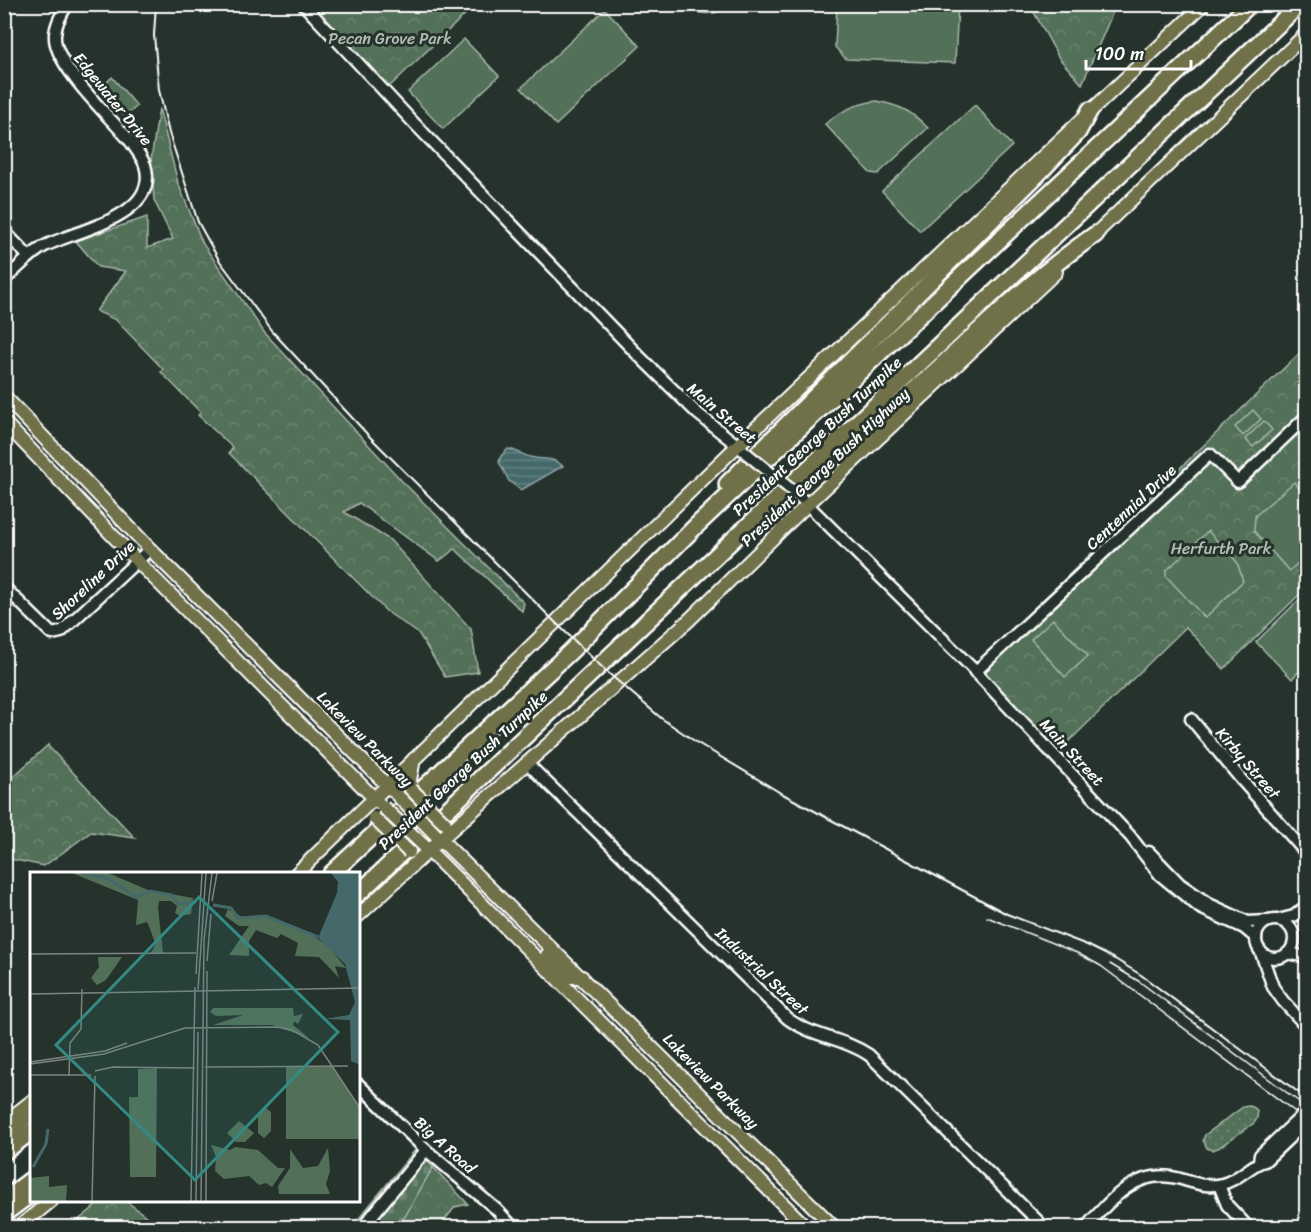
<svg xmlns="http://www.w3.org/2000/svg" width="1311" height="1232" font-family="Sriracha,sans-serif">
<style>
.grass{fill:url(#grass-dots);stroke:#a8b8ac;stroke-width:1.5}
.forest{fill:url(#forest-crowns);stroke:#a8b8ac;stroke-width:1.5}
.cemetery{fill:url(#cemetery-stones);stroke:#a8b8ac;stroke-width:1.5}
.pitch{fill:#527058;stroke:#a8b8ac;stroke-width:1.5}
.water{fill:url(#water-rules);stroke:#8fa5a6;stroke-width:1.5}
.lines{fill:none;stroke-linecap:round;stroke-linejoin:round}
.stream{stroke:#8fa5a6;stroke-width:2}
.minor-casing{stroke:#fff;stroke-width:15}
.major-casing{stroke:#fff;stroke-width:16}
.highway-casing{stroke:#fff;stroke-width:20}
.minor{stroke:#26332d;stroke-width:10}
.major{stroke:#70704a;stroke-width:12}
.highway{stroke:#70704a;stroke-width:15}
.tram{stroke:#fff;stroke-width:1.5}
.rail{stroke:#fff;stroke-width:2}
.minor-bridge-casing{stroke:#fff;stroke-width:15;stroke-linecap:butt}
.major-bridge-casing{stroke:#fff;stroke-width:16;stroke-linecap:butt}
.minor-bridge{stroke:#26332d;stroke-width:10}
.major-bridge{stroke:#70704a;stroke-width:12}
.labels{text-anchor:middle;dominant-baseline:central;stroke-width:6;stroke-linejoin:round;paint-order:stroke}
.park-label{font-size:16px;fill:#b1bfb4;stroke:#26332d}
.street-label{font-size:16px;fill:#fff;stroke:#26332d}
.inset-river{fill:none;stroke:#45696b;stroke-width:3}
.inset-road{fill:none;stroke:#7d8581;stroke-width:1.5}
.view{fill:#338b84;fill-opacity:0.15;stroke:#338b84;stroke-width:3}
.inset-edge{fill:none;stroke:#fff;stroke-width:3}
</style>
<defs>
<pattern id="grass-dots" width="8" height="8" patternUnits="userSpaceOnUse" patternTransform="scale(1.5)"><rect width="8" height="8" fill="#527058"/><path d="M2 2h.1M6 6h.1" fill="none" stroke="#6c8571" stroke-width="1.8" stroke-linecap="round"/></pattern>
<pattern id="forest-crowns" width="20" height="18" patternUnits="userSpaceOnUse" patternTransform="scale(1.5)"><rect width="20" height="18" fill="#527058"/><path d="M2 6a3 3 0 1 1 6 0M12 15a3 3 0 1 1 6 0" fill="none" stroke="#6c8571"/></pattern>
<pattern id="cemetery-stones" width="16" height="16" patternUnits="userSpaceOnUse" patternTransform="scale(1.5)"><rect width="16" height="16" fill="#527058"/><path d="M2 7V4a2 2 0 0 1 4 0v3zM10 15v-3a2 2 0 0 1 4 0v3z" fill="#6c8571"/></pattern>
<pattern id="water-rules" width="6" height="5" patternUnits="userSpaceOnUse" patternTransform="scale(1.5)"><rect width="6" height="5" fill="#45696b"/><path d="M0 2.5h6" fill="none" stroke="#618081"/></pattern>
</defs>
<rect width="100%" height="100%" fill="#26332d"/>
<filter id="ink" filterUnits="userSpaceOnUse"><feTurbulence type="fractalNoise" baseFrequency=".0167" numOctaves="2"/><feDisplacementMap in="SourceGraphic" scale="12" xChannelSelector="R" yChannelSelector="G"/><feConvolveMatrix kernelMatrix="1 2 1 2 8 2 1 2 1" color-interpolation-filters="sRGB"/></filter>
<g filter="url(#ink)">
<path class="grass" d="M1249 1106C1258 1107 1260 1116 1254 1123L1218 1148 1212 1150 1207 1148 1203 1140 1205 1135 1243 1107Z"/>
<g class="forest">
<path d="M309 5H475L389 87Z"/>
<path d="M1030 5H1116L1082 84 1059 58Z"/>
<path d="M159 108 178 183 203 244 264 332 402 481 524 603 522 611 455 549 439 561 359 503 344 512 390 540 471 629 478 672 445 677 419 634 386 611 229 453 233 448 198 415 201 413 161 372 163 369 116 320 96 311 126 271 98 267 76 241 147 217V248L173 239 154 200 151 160Z"/>
<path d="M1306 347V588L1224 669 1186 627 1057 753 972 668Z"/>
<path d="M48 745V746L135 838 91 832 44 866 5 858V784Z"/>
<path d="M433 1167 468 1204 455 1207 439 1227 398 1228Z"/>
<path d="M103 1200 126 1201 160 1227H70Z"/>
</g>
<path class="cemetery" d="M415 1150 433 1167 399 1227 351 1228Z"/>
<g class="pitch">
<path d="M837 4 958 5 955 63 846 59 835 47Z"/>
<path d="M680 5H733C715 16 698 17 680 5Z"/>
<path d="M605 9 640 46 556 125 521 88Z"/>
<path d="M464 39 499 76 443 129 408 92Z"/>
<path d="M112 77 137 106 125 117 100 89Z"/>
<path d="M877 101C901 106 911 111 928 128L878 174 870 173 825 124C842 110 855 104 877 101Z"/>
<path d="M975 105 1012 146 920 231 882 191Z"/>
<path d="M1253 410 1261 419 1243 436 1235 427Z"/>
<path d="M1264 421 1272 430 1253 447 1245 439Z"/>
<path d="M1294 482 1306 496V556L1289 571 1254 531 1255 516Z"/>
<path d="M1208 531 1237 562 1243 581 1205 618 1166 576V571Z"/>
<path d="M1306 593V664L1292 679 1256 642Z"/>
<path d="M1053 619 1088 656 1065 677 1031 639Z"/>
</g>
<path class="water" d="M508 449C517 450 522 455 530 457 545 461 548 455 563 466L521 490 509 481 499 462 501 456Z"/>
<g class="lines">
<path class="stream" d="M38 1226 39 1228"/>
<g class="minor-casing">
<g id="minor">
<path d="M303 4 413 122 639 356 697 413 743 450"/>
<path d="M4 231 29 257"/>
<path d="M4 280C17 269 28 256 43 247 74 230 161 217 145 165 142 157 135 148 130 141 111 118 57 68 55 39 54 27 61 14 68 4"/>
<path d="M802 499 972 668 1130 836 1160 875 1200 908 1244 928 1256 938"/>
<path d="M4 587 52 634 61 632 150 549"/>
<path d="M975 672 1210 454 1238 482 1306 417"/>
<path d="M1191 719 1240 778 1306 853"/>
<path d="M527 763 788 1019C813 1037 844 1038 869 1055L1045 1228"/>
<path d="M1149 852 1180 884 1209 904 1248 922 1267 921"/>
<path d="M1278 920 1294 916 1306 906"/>
<circle cx="1275" cy="939" r="19"/>
<path d="M1260 950 1273 987 1283 1001 1306 1026"/>
<path d="M1288 953 1306 957"/>
<path d="M358 1084 426 1150 496 1209 514 1228"/>
<path d="M1259 1161 1260 1155 1306 1112"/>
<path d="M1219 1185 1227 1205 1249 1228"/>
<path d="M362 1228 426 1150"/>
<path d="M1085 1228C1110 1201 1135 1168 1177 1178 1193 1182 1205 1188 1222 1184 1240 1180 1253 1162 1265 1161L1306 1122"/>
</g>
</g>
<g class="major-casing">
<g id="major">
<path d="M1090 239 1306 34"/>
<path d="M4 396 150 549 393 791"/>
<path d="M4 422 137 561 378 802"/>
<path d="M411 789 410 780 414 759"/>
<path d="M436 835 835 1228"/>
<path d="M423 845 807 1228"/>
<path d="M296 874 737 446 1204 4"/>
<path d="M358 916 451 830 688 621 808 504 1056 272"/>
<path d="M547 955 570 977H582"/>
<path d="M4 1123 32 1101"/>
<path d="M18 1228 52 1200"/>
</g>
</g>
<g class="highway-casing">
<g id="highway">
<path d="M830 461C852 443 875 425 896 406 963 348 1023 284 1096 234"/>
<path d="M727 484 1035 177 1078 132 1090 110"/>
<path d="M331 874 570 652 696 526 1250 4"/>
<path d="M358 894 1300 4"/>
<path d="M4 1134 32 1112"/>
<path d="M4 1152 32 1131"/>
<path d="M4 1200 32 1179"/>
<path d="M4 1214 32 1193"/>
</g>
</g>
<use href="#minor" class="minor"/>
<use href="#major" class="major"/>
<use href="#highway" class="highway"/>
<g class="tram">
<path d="M987 917 1077 953 1101 966 1306 1120"/>
<path d="M1110 964 1140 982 1306 1107"/>
</g>
<path class="rail" d="M156 4 154 35 159 90 169 133 198 222 219 260 272 331 369 436 555 622 606 671 661 718 696 742 779 792 1007 914 1087 945 1115 959 1141 975 1306 1098"/>
<g class="minor-bridge-casing">
<path id="minor-bridge" d="M746 453 800 497"/>
</g>
<g class="major-bridge-casing">
<g id="major-bridge">
<path d="M411 789 445 823"/>
<path d="M396 794 435 834"/>
<path d="M383 807 423 845"/>
<path d="M374 818 409 852"/>
</g>
</g>
<use href="#minor-bridge" class="minor-bridge"/>
<use href="#major-bridge" class="major-bridge"/>
</g>
</g>
<g class="labels">
<g class="park-label">
<text x="390" y="38">Pecan Grove Park</text>
<text x="1221" y="548">Herfurth Park</text>
</g>
<g class="street-label">
<text transform="translate(113 99) rotate(51)">Edgewater Drive</text>
<text transform="translate(722 413) rotate(40)">Main Street</text>
<text transform="translate(817 436) rotate(-43)">President George Bush Turnpike</text>
<text transform="translate(825 467) rotate(-43)">President George Bush Highway</text>
<text transform="translate(1131 507) rotate(-43)">Centennial Drive</text>
<text transform="translate(93 580) rotate(-43)">Shoreline Drive</text>
<text transform="translate(365 739) rotate(45)">Lakeview Parkway</text>
<text transform="translate(1072 752) rotate(47)">Main Street</text>
<text transform="translate(1248 763) rotate(49)">Kirby Street</text>
<text transform="translate(463 770) rotate(-43)">President George Bush Turnpike</text>
<text transform="translate(762 971) rotate(43)">Industrial Street</text>
<text transform="translate(711 1081) rotate(45)">Lakeview Parkway</text>
<text transform="translate(445 1145) rotate(42)">Big A Road</text>
</g>
</g>
<g transform="translate(30 872)">
<rect width="330" height="330" fill="#26332d"/>
<path d="M42 1H78L118 18 163 26 161 42 150 44 145 41 147 34 141 29H129L128 36 125 34 117 49 123 58 129 81H121L126 71 122 58 117 50 106 53 108 28ZM198 37 214 46 233 44 280 62 298 74 316 96 305 94 309 106 289 85 265 84 268 71 251 62 247 66 226 58 219 69V84L199 83 219 54H209L195 44ZM68 85H92L76 108 67 113 61 106 69 95ZM183 136H263L264 144 273 142 268 152 264 149 263 153 279 166 242 153H183L213 143 186 144 180 140ZM256 194H303L330 237V267H256ZM127 196 126 305H100L99 225H108V197ZM181 273 200 278 205 275 228 278 248 296H255L242 315 236 311 229 313 219 304 194 307 185 299 186 285ZM298 276 300 299 296 312 300 322H249L248 314 260 296V277L273 296 288 294Z" fill="#527058"/>
<path d="M125 34 128 36 133 81H129L115 44 118 37ZM19 304V315L37 313 36 329H0V306Z" fill="#527058"/>
<path d="M236 236 241 240V259L234 266 228 261V242ZM209 249 224 261 215 270H206L197 261ZM102 265H117L116 271 101 279ZM102 281H117L114 291 101 297Z" fill="#527058"/>
<path d="M301 1H330V193L321 189 320 148 294 147 319 143 325 130 315 92 288 66 307 21 308 10Z" fill="#45696b"/>
<path class="inset-river" d="M53 1 79 7 106 25 120 19 142 23 148 32 166 30M183 33 201 36 208 46 236 44 288 65M3 295 16 272 18 257"/>
<path class="inset-road" d="M182 29 187 1M0 82 166 81M177 89 181 42M166 102 172 1M168 118 176 1M0 122 330 116M0 190 75 179 97 171M0 192 74 182 155 156 247 155 262 158 288 173 330 236M175 195 318 194M65 199 83 195 165 196M0 203H61M39 204 40 171 51 157 52 117M62 329 65 204M161 329 165 115M166 329 168 160M171 329 174 68 182 1M176 329 177 99"/>
<path class="view" d="M169 25 308 160 165 308 26 173Z"/>
<rect width="330" height="330" class="inset-edge"/>
</g>
<rect width="1311" height="1232" fill="none" stroke="#26332d" stroke-width="24"/>
<rect x="12" y="12" width="1287" height="1208" fill="none" stroke="#fff" stroke-width="2" filter="url(#ink)"/>
<path d="M1086 60v9h105v-9" fill="none" stroke="#ffffff" stroke-width="3"/>
<text x="1095" y="60" font-size="18" fill="#ffffff" stroke="#26332d" stroke-width="4.5" paint-order="stroke">100 m</text>
</svg>
